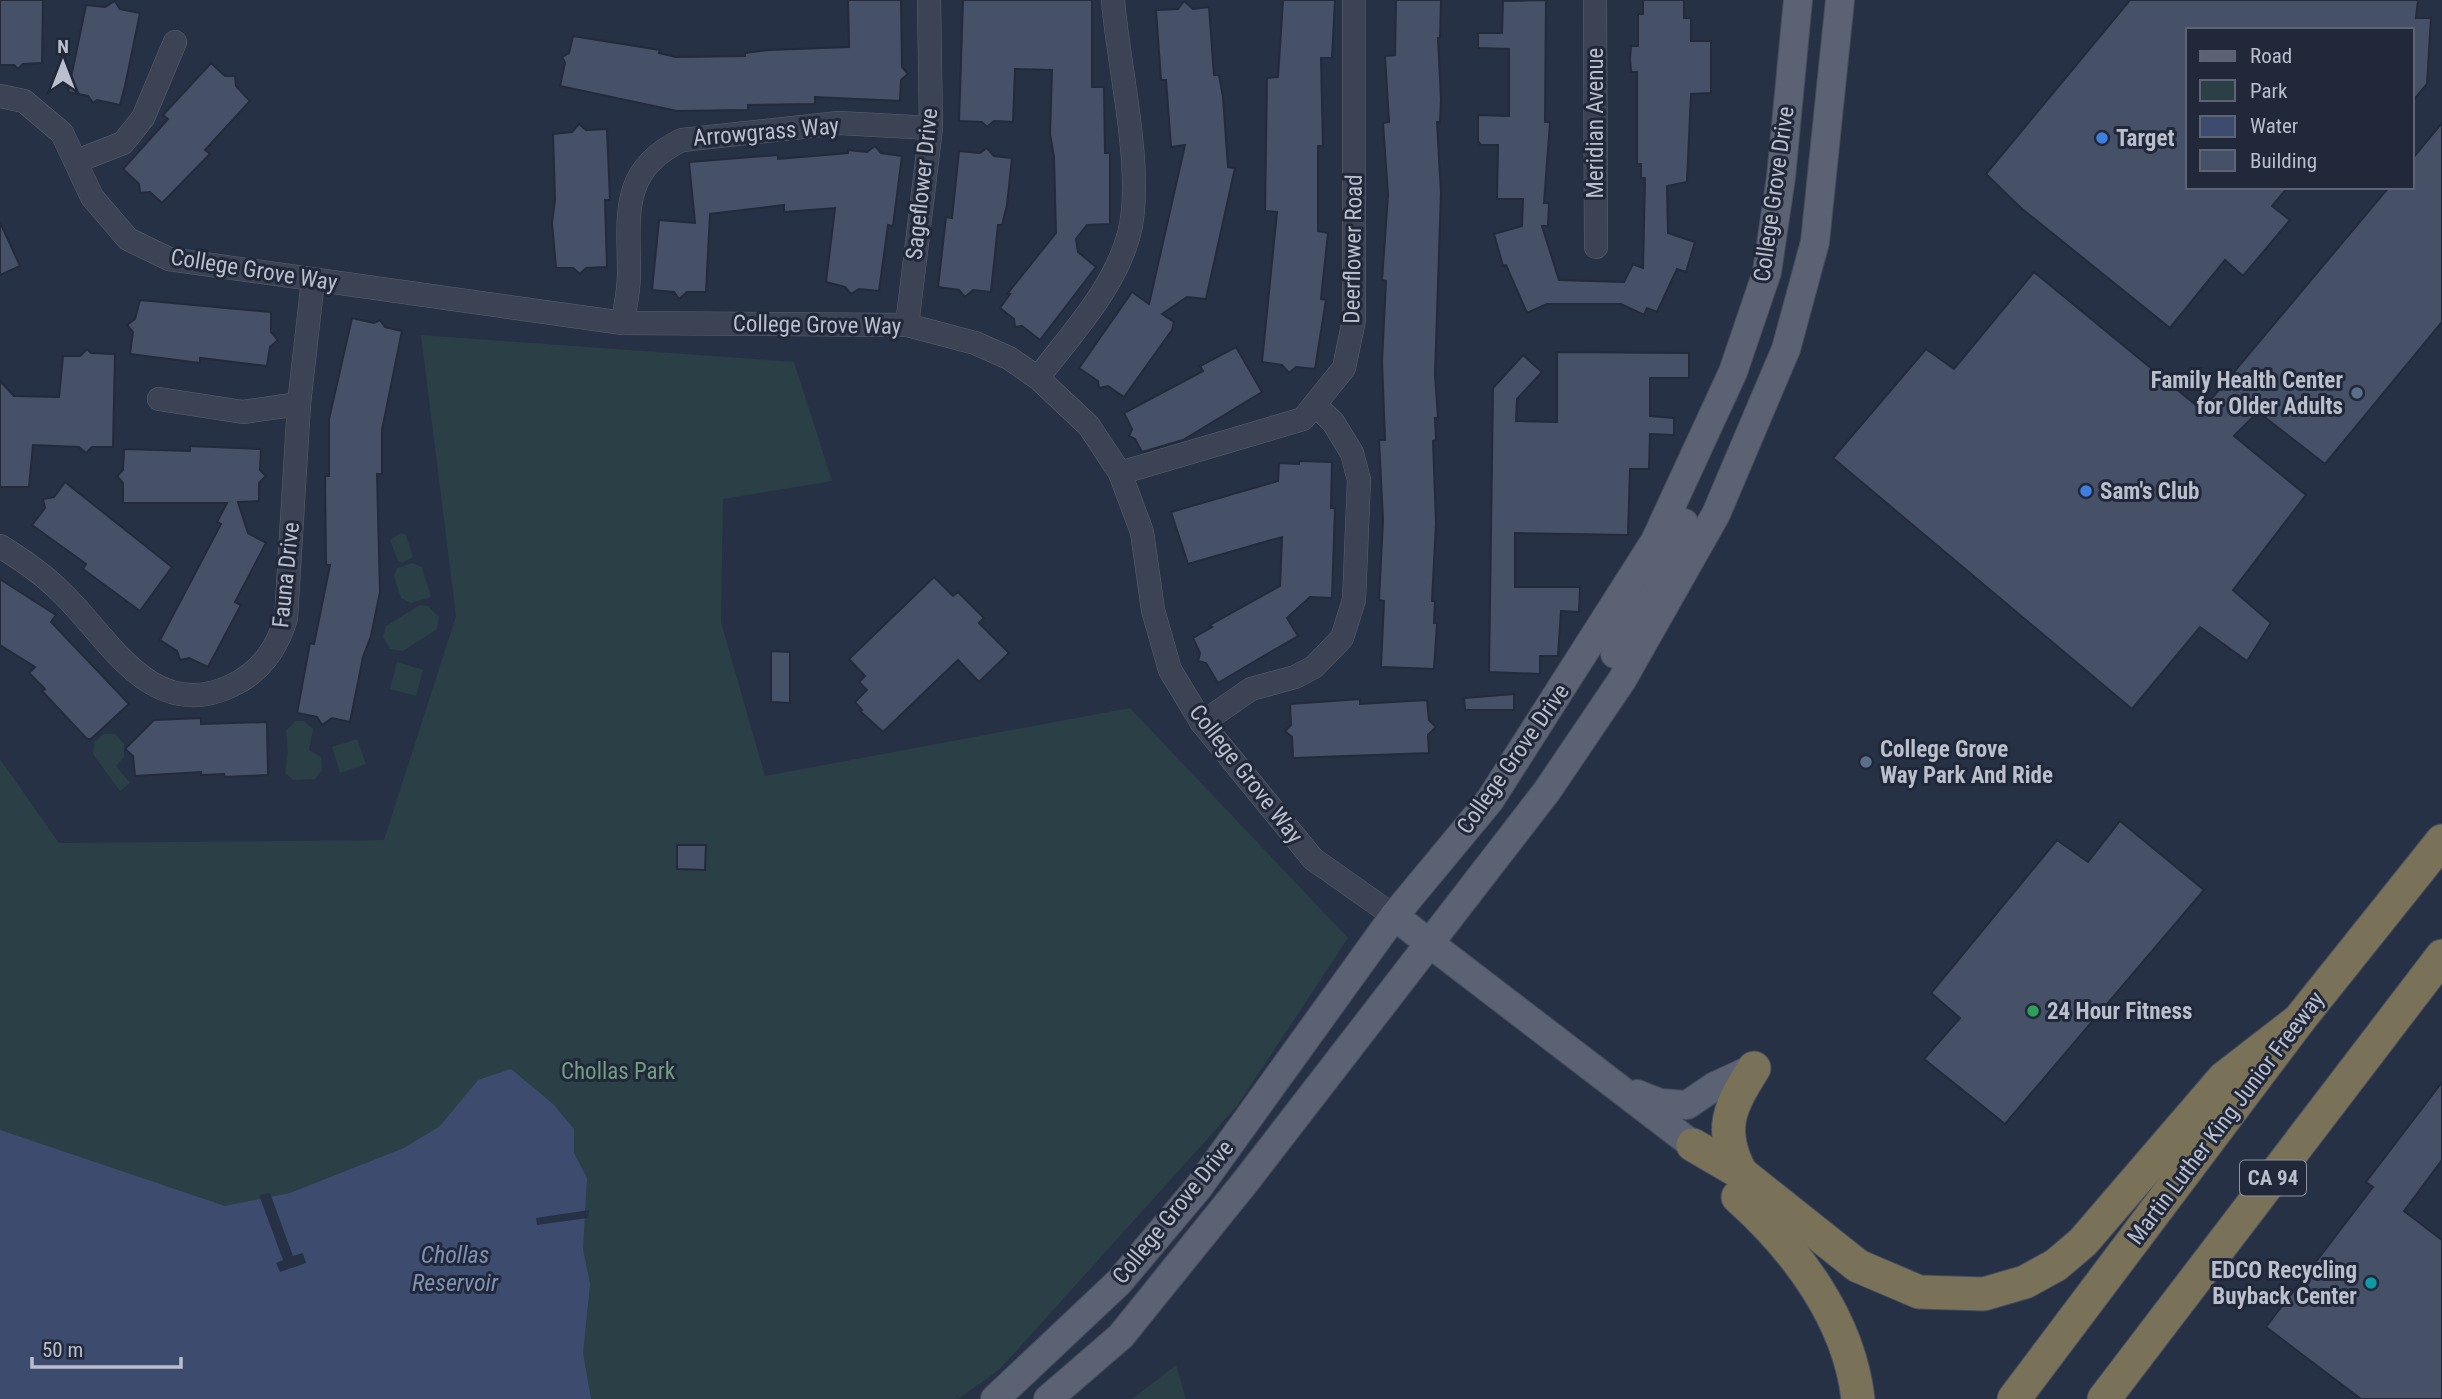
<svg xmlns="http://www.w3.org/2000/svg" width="2442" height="1399" font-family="'Roboto Condensed',sans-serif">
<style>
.green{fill:#2a3f46}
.water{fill:#3d4c6e}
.pier{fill:#273145}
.building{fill:#465067;stroke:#222a3c;stroke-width:2}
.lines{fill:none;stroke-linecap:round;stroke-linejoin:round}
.minor-casing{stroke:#5b6171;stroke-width:24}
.major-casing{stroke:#464c5d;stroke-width:30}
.highway-casing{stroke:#464e5f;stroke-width:35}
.minor{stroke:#3c4354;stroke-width:23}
.major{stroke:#5a6274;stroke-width:28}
.highway{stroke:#7a7159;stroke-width:33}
.shop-dot{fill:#3f7fe0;stroke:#20283a;stroke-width:2.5}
.service-dot{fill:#5c6f8a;stroke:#20283a;stroke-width:2.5}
.leisure-dot{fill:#2e9e5b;stroke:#20283a;stroke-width:2.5}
.culture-dot{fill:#0f9aa8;stroke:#20283a;stroke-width:2.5}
.labels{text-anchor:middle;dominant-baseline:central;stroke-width:6;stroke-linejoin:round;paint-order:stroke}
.shield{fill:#20283a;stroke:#8c92a1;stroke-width:2}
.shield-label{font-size:21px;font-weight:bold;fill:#babfcd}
.street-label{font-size:23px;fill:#babfcd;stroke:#20283a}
.poi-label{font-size:23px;font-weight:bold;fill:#babfcd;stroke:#20283a;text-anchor:start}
.park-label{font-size:23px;fill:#719f80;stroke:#20283a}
.water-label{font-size:24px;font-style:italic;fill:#8191b4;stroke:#20283a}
</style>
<rect width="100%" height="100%" fill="#273145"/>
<g class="green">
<path d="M421 335 794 362 832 481 723 499 721 622 765 776 1130 708 1348 938 1237 1106 999 1370 958 1399H0V759L59 843 384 840 456 616Z"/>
<path d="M401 533 406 535 413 557 402 563 398 561 390 540Z"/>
<path d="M412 563 422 567 431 597 411 603 401 598 394 576 397 568Z"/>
<path d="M420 605 428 606 439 617 437 629 403 651 390 649 383 637 386 626Z"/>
<path d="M397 662 423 670 416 696 390 689Z"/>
<path d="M295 721H304L313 729 309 750 321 757 322 770 315 779 293 780 285 773 288 751 286 731Z"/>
<path d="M104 734H115L124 744V757L116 766 130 783 120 791 93 754 94 742Z"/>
<path d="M357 739 366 764 340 773 332 747Z"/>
<path d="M1176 1365 1186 1399H1132Z"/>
</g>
<path class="water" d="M511 1069 553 1104 574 1129V1153L587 1178 583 1249 590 1284 583 1353 591 1399H0V1130L225 1206 290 1193 404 1148 440 1126 478 1080Z"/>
<g class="pier">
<path d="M270 1193 293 1256 303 1253 306 1263 280 1272 276 1263 283 1260 259 1195Z"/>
<path d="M589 1210 588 1218 537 1225 536 1218Z"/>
</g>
<g class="building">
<path d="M0 0H43L42 63 23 64 18 69 14 65H0Z"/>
<path d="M848 0H901L902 67 908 74 901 80 900 101 815 97V104L748 105V110L677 111 560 86 565 63 562 57 569 53 573 36 660 50 659 53 676 57 745 56V53L768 50 849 47Z"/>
<path d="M963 0H1092V87H1104L1105 153H1110V224L1087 225 1076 239 1078 252 1096 267 1040 340 1022 326 1015 327 1014 319 1000 308 1010 294H1007L1056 233 1054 157 1050 134 1052 70 1015 69 1013 122 994 121 987 127 982 122 959 121Z"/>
<path d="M1283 0H1335L1332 58H1321L1323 146H1318V231L1328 233 1321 299 1326 300 1315 369 1296 367 1289 373 1282 365 1262 362 1277 212 1265 211 1267 78 1278 77Z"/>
<path d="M1396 0H1441L1440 38H1438L1441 99 1440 122H1437L1441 193 1435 374 1438 418H1435L1436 440 1433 441 1436 523 1432 601H1435L1434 623H1437L1434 669 1381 667 1384 601 1379 600 1383 520 1379 440H1385L1382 361 1386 281 1382 280 1388 195 1383 123 1389 122 1385 56 1395 55Z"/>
<path d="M1546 0 1545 122H1550L1544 203H1549L1548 226H1542L1559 280 1624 282 1633 264 1643 268 1645 178H1641V164H1637V72H1631L1630 59 1631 46H1638V14H1643V0H1684V18H1691V41H1711V93L1691 94 1687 182 1667 186 1668 233 1695 242 1686 272 1677 269 1657 312 1647 308 1644 315 1621 304H1547L1527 313 1506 265 1503 266 1494 234 1522 226 1523 199H1497L1498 145H1481L1478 141V115L1509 116V49L1478 48V33H1502L1503 1Z"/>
<path d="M2130 0H2418L2416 18H2431L2427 84 2412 102V30H2188V187H2288L2272 206 2290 220 2243 276 2225 260 2170 328 2021 208 1986 174Z"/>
<path d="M115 1 120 9 140 13 125 86 120 105 97 100 93 103 88 96 68 92 86 5 105 7Z"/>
<path d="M1184 1 1193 9 1209 7 1214 75H1219L1223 97 1228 167 1235 168 1206 299 1187 297 1162 314 1174 322 1172 330 1124 397 1108 386 1099 388 1098 381 1079 368 1132 292 1149 304 1185 145 1171 147 1166 80H1161L1156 10 1178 9Z"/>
<path d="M211 63 225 76H235L236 86 250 101 205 150 210 154 162 203 150 192 140 193 139 184 123 169 168 119 163 115Z"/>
<path d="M2442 123V322L2325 464 2258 412 2234 436 2306 495 2233 590 2271 623 2247 661 2200 627 2132 709 1833 458 1926 349 1954 369 2034 272 2202 410 2389 187H2412V159Z"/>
<path d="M579 124 586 130 607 129 610 200H605L607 267 586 268 580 274 573 268H556L552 223 555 200 553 134 572 132Z"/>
<path d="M875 146 881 153 902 156 893 226 888 225 879 291 859 289 851 294 845 287 826 282 835 208 784 212V205L710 214 706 292H687L679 299 674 292 652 290 659 220 695 223 689 162 778 155V159L848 153V150L867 152Z"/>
<path d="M987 148 994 156 1012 158 1007 205 1002 225H998L991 292 973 290 965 297 959 290 938 287 946 217 952 218 959 151 980 153Z"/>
<path d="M0 222 20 266 0 275Z"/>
<path d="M140 300 271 312V332L278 340 270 347 267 366 200 358V363L130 354 133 332 127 325 135 319Z"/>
<path d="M352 318 374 323 380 320 385 327 402 331 382 430V474H377L380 592 371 636 363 657 350 722 332 718 322 725 317 717 297 713 310 643 314 644 330 565H326L325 476H329V419Z"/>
<path d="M1236 347 1262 392 1183 440 1142 452 1135 439 1129 436 1132 429 1124 413 1203 371 1200 366Z"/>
<path d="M87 349 91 353 115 354 113 447H92L86 453 79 447 33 445 29 487H0V381L14 396 59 397 63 356H80Z"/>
<path d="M1557 352 1689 353V378H1650V416L1674 418V435L1650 434 1649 469H1630L1628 535 1515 533V587H1580L1579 612 1561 611 1558 656H1540V674L1489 672 1493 388 1523 355 1542 372 1517 399 1516 421 1557 422Z"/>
<path d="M190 446 261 449 260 470 266 476 259 483V501L238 502 248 533 266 543 235 602 241 605 208 667 189 658 180 660 177 651 160 640 221 524 217 522 227 503H123V483L117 476 123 470 124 449 190 451Z"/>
<path d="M1299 461 1332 462 1331 508H1335L1332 598 1310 597 1287 618 1298 636 1218 683 1206 663 1198 661 1200 653 1193 638 1212 627 1210 625 1280 586 1282 537 1188 564 1171 512 1278 481 1279 463 1299 464Z"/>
<path d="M65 482 172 567 140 611 83 569 86 564 32 525 45 508 43 499 54 497Z"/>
<path d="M934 577 953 596 958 592 984 618 979 623 1009 653 979 682 958 660 883 732 860 711 862 710 855 702 867 690 859 682 865 676 849 659Z"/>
<path d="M0 579 56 615 51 622 129 704 91 739H87L42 691 45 689 29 673 35 667 0 645Z"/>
<path d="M771 651 790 652V703L771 702Z"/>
<path d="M1514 694V710H1465L1464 698Z"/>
<path d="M1360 699V704L1427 700 1429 720 1436 727 1428 735 1429 753 1293 758 1292 737 1285 731 1291 725 1290 704Z"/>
<path d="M201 718V724L267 722 268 775 225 777 224 774 201 775V772L135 776 133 756 125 749 154 720Z"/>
<path d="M2120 821 2204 890 2005 1124 1924 1059 1960 1018 1931 993 2057 840 2088 862Z"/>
<path d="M677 845H706L705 870 677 869Z"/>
<path d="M2442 1082V1160L2404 1211 2442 1240V1399H2361L2266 1327 2373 1187 2366 1182Z"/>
</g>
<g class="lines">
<g class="minor-casing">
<g id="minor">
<path d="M1595 0 1596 247"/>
<path d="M0 96 24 101 62 133 92 197 128 239 169 259 623 323 907 325 975 343 1009 358 1038 378 1089 426 1120 473 1142 532 1153 610 1170 670 1202 723 1313 859 1394 916"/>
<path d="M77 161 123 143 143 118 175 42"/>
<path d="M623 323C625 307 629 290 629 274 629 216 619 170 682 140L839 123 931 128"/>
<path d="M907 325 931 128 929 0"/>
<path d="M1038 378C1071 334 1115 288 1129 234 1145 173 1118 65 1113 0"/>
<path d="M159 399 243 412 299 404"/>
<path d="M1120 473 1303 419 1344 368 1354 320V0"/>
<path d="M0 546C21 559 42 573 60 591 108 636 150 724 231 686 261 672 277 649 286 618L299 404 313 280"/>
<path d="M1202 723 1251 689 1295 677 1314 667 1342 638 1354 600 1359 480 1352 453 1333 422 1316 406"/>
</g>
</g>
<g class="major-casing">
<g id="major">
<path d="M1662 609C1645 583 1673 547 1684 523"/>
<path d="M1615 654C1629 628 1639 613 1629 583"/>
<path d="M1394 916 1693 1145"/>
<path d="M1637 1094 1660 1103 1687 1105 1715 1086 1754 1068"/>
<path d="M995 1399 1119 1282 1198 1188 1394 916 1490 800 1655 541 1733 372 1767 272 1781 177 1798 0"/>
<path d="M1048 1399 1121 1336 1246 1181 1547 791 1622 680 1716 514 1786 349 1815 242 1840 0"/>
</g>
</g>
<g class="highway-casing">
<g id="highway">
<path d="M1693 1145 1741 1173 1858 1266 1919 1292 1984 1294 2025 1282 2056 1265 2083 1242 2224 1078 2299 1020"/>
<path d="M1741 1173C1718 1130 1729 1108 1754 1068"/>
<path d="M1738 1197C1796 1249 1849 1319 1858 1399"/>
<path d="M2014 1399 2299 1020 2442 841"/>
<path d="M2104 1399 2442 956"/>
</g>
</g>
<use href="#minor" class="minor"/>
<use href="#major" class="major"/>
<use href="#highway" class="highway"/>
</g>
<g class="shop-dot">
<circle cx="2102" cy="138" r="7"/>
<circle cx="2086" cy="491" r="7"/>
</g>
<g class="service-dot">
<circle cx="2357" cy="393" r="7"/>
<circle cx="1866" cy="762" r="7"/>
</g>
<circle class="leisure-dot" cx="2033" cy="1011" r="7"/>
<circle class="culture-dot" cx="2371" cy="1283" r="7"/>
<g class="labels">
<rect class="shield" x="2240" y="1160.5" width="66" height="35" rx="5"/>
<g class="shield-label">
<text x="2273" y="1178">CA 94</text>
</g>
<g class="street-label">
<text transform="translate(1595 123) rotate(-90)">Meridian Avenue</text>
<text transform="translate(766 132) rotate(-5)">Arrowgrass Way</text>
<text transform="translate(922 184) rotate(-84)">Sageflower Drive</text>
<text transform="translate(1774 194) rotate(-82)">College Grove Drive</text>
<text transform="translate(1353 249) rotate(-89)">Deerflower Road</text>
<text transform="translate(254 270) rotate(9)">College Grove Way</text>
<text transform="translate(817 325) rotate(1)">College Grove Way</text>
<text transform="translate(286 575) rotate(-84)">Fauna Drive</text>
<text transform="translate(1513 759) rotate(-55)">College Grove Drive</text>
<text transform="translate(1246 774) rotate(52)">College Grove Way</text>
<text transform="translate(2226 1118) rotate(-53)">Martin Luther King Junior Freeway</text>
<text transform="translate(1173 1212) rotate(-51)">College Grove Drive</text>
</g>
<g class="poi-label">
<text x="2116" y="138">Target</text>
<text x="2343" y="380" text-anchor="end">Family Health Center<tspan x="2343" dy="26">for Older Adults</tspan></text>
<text x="2100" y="491">Sam's Club</text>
<text x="1880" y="749">College Grove<tspan x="1880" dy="26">Way Park And Ride</tspan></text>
<text x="2047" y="1011">24 Hour Fitness</text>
<text x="2357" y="1270" text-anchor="end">EDCO Recycling<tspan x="2357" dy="26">Buyback Center</tspan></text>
</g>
<g class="park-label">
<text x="618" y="1071">Chollas Park</text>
</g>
<g class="water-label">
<text x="455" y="1255">Chollas<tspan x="455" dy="28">Reservoir</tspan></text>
</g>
</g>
<rect x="2186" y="28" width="228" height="161" fill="#20283a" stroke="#5e6475" stroke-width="2"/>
<rect x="2200" y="51" width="35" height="10" fill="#5a6274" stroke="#5e6475" stroke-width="2"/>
<text x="2250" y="63" font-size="21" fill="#babfcd">Road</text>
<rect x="2200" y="80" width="35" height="21" fill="#2a3f46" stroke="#5e6475" stroke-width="2"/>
<text x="2250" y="98" font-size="21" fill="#babfcd">Park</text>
<rect x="2200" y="116" width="35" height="21" fill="#3d4c6e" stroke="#5e6475" stroke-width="2"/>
<text x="2250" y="133" font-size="21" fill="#babfcd">Water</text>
<rect x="2200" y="150" width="35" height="21" fill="#465067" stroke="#5e6475" stroke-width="2"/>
<text x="2250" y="168" font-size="21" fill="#babfcd">Building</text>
<g transform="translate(63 63)" stroke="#20283a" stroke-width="5" paint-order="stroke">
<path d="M0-5L12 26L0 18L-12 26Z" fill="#babfcd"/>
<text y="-10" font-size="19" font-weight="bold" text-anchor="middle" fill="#babfcd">N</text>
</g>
<path d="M32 1357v10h149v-10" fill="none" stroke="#babfcd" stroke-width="3.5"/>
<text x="42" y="1357" font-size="21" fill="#babfcd" stroke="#20283a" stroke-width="5" paint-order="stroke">50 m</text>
</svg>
